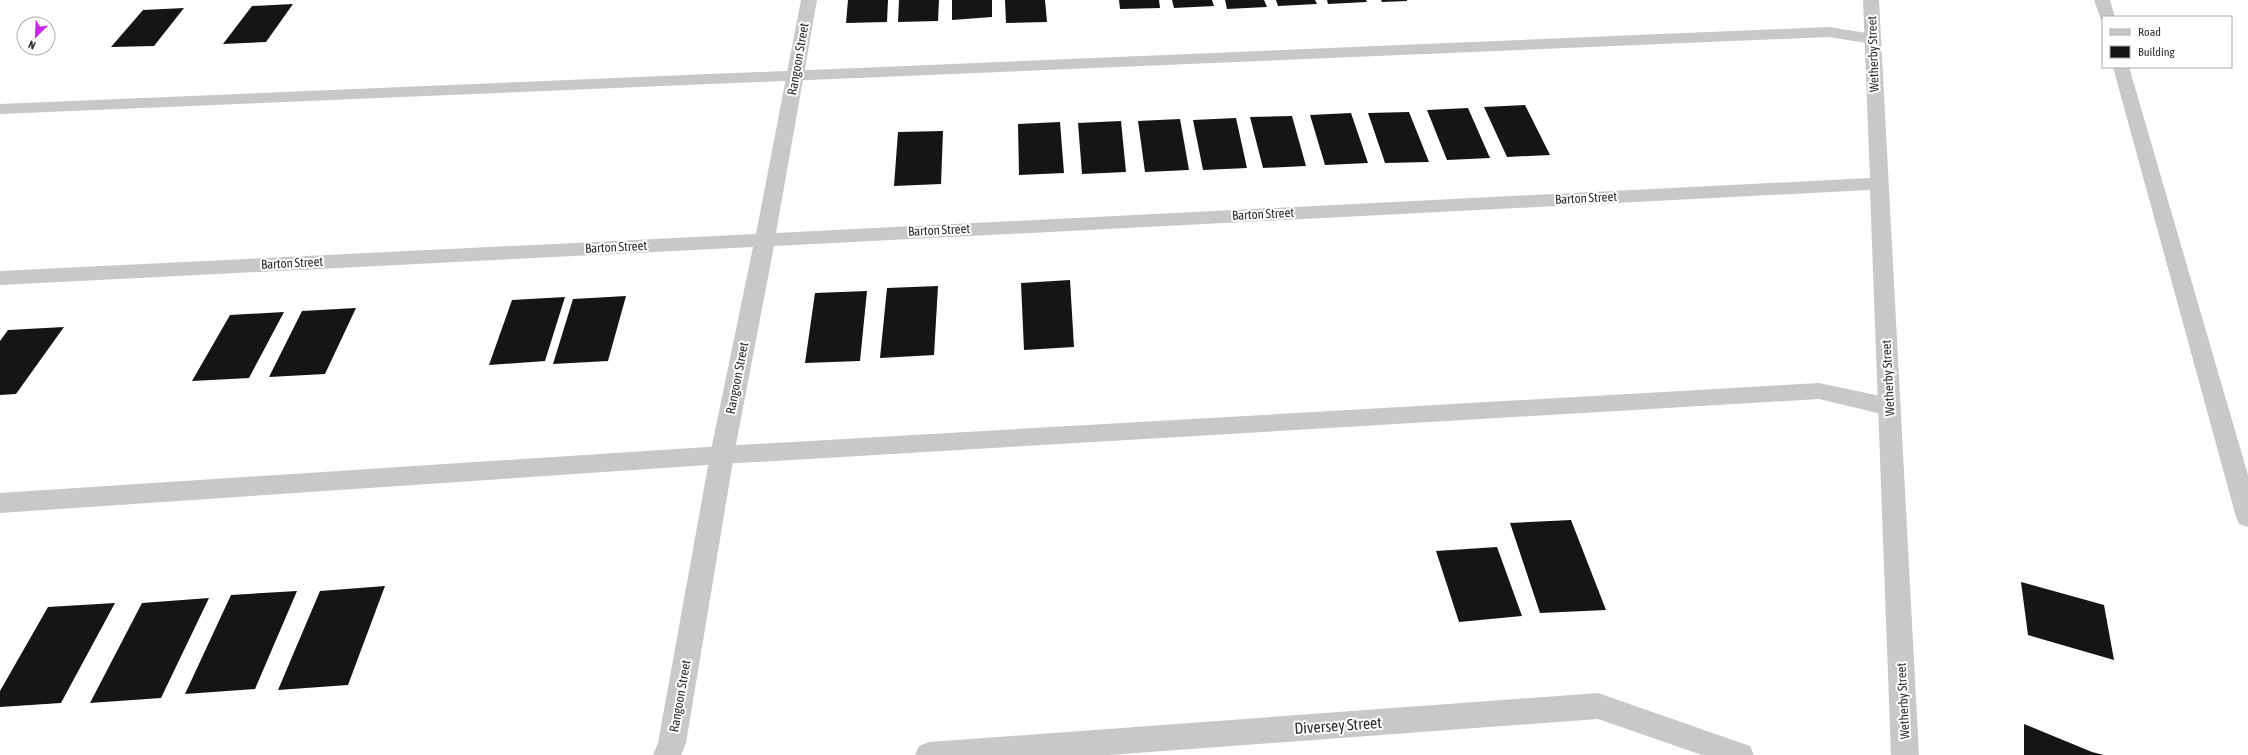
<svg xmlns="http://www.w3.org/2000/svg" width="2248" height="755" font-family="'Asap Condensed',sans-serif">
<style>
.building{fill:#151515}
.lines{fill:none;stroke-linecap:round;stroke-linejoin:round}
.service{fill:#c8c8c8;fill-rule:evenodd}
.minor{fill:#c8c8c8;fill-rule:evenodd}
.labels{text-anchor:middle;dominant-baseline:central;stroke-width:4;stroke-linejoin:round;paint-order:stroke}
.street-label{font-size:13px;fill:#2e2e2e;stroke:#fff}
.near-street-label{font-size:16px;fill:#2e2e2e;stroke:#fff}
</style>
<rect width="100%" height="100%" fill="#fff"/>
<g class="building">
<path d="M848 0H888L887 22 846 23Z"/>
<path d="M899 0H939L938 21 898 22Z"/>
<path d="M952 0H992V17L952 20Z"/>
<path d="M1005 0H1045L1047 22 1006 23Z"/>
<path d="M1119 0H1159L1160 8 1120 9Z"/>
<path d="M1172 0H1212L1214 6 1174 8Z"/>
<path d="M1225 0H1264L1267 7 1227 9Z"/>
<path d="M1276 0H1315L1317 4 1278 6Z"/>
<path d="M1327 0H1366L1367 2 1328 4Z"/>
<path d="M1381 0H1407V1L1382 2Z"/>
<path d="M293 4 266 42 223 44 252 6Z"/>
<path d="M184 8 154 46 111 47 143 10Z"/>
<path d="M1525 105 1550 155 1507 157 1484 107Z"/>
<path d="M1468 108 1490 158 1447 160 1427 110Z"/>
<path d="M1409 112 1429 162 1385 163 1368 113Z"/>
<path d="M1351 113 1368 163 1325 165 1310 115Z"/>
<path d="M1292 116 1306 166 1263 168 1250 117Z"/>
<path d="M1236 118 1247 168 1203 170 1193 120Z"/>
<path d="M1180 119 1189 170 1145 172 1138 121Z"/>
<path d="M1121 121 1126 172 1082 174 1078 123Z"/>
<path d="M1060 122 1064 173 1019 175 1018 124Z"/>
<path d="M943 131 941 184 894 186 898 132Z"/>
<path d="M1070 280 1074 347 1024 350 1021 283Z"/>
<path d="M938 286 934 355 880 358 887 288Z"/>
<path d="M867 291 860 361 805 363 815 293Z"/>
<path d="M626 296 608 361 553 364 573 299Z"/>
<path d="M565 297 545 361 489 365 512 300Z"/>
<path d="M356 308 325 374 269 377 302 311Z"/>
<path d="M284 312 249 378 192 381 230 315Z"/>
<path d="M64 327 16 394 0 395V341L8 330Z"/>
<path d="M1571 520 1606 610 1540 613 1510 523Z"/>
<path d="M1497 547 1522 616 1459 622 1436 551Z"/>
<path d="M2021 582 2104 605 2114 660 2028 635Z"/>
<path d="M385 586 348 685 278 690 320 591Z"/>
<path d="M297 591 255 689 185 694 231 595Z"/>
<path d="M209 598 161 698 90 703 142 603Z"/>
<path d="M115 603 61 703 0 707V691L48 607Z"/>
<path d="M2024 724 2092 752 2104 755H2024Z"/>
</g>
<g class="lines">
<g class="service">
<path d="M2094 0H2110L2115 17H2103V21L2101 20Z"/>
<path d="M1829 27 1873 34 1879 36 1881 39 1879 42 1873 44 1829 37 0 114V104Z"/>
<path d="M2113 67H2129L2248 475V527L2239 524 2236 517Z"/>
<path d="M1819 383 1890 398 1898 401 1901 407 1898 413 1890 416 1819 399 722 464 0 513V493L722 446Z"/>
</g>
<g class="minor">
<path d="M801 0H817L776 233 1870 178 1863 0H1879L1919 755H1891L1870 190 774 246 734 455 686 743 681 755H653L658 743 710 455 753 247 0 285V271L756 234Z"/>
<path d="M1598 693 1750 746 1754 755H1702L1598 719 1109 755H915L919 746 929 742Z"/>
</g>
</g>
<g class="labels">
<g class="street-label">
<text transform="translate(1873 54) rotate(-92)">Wetherby Street</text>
<text transform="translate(798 59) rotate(-80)">Rangoon Street</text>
<text transform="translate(1586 198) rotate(-3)">Barton Street</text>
<text transform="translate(1263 214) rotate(-3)">Barton Street</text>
<text transform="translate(939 230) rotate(-3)">Barton Street</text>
<text transform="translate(616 247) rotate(-3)">Barton Street</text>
<text transform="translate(292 263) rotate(-3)">Barton Street</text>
<text transform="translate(737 378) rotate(-79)">Rangoon Street</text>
<text transform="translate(1888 378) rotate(-93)">Wetherby Street</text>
<text transform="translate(680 696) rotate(-80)">Rangoon Street</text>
<text transform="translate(1903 701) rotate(-93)">Wetherby Street</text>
</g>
<g class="near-street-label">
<text transform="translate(1338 725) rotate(-4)">Diversey Street</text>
</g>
</g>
<rect x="2102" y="16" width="130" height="52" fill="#ffffff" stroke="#ababab"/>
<rect x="2110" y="29" width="20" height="6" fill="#c8c8c8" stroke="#ababab"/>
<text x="2138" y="36" font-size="12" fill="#2e2e2e">Road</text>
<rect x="2110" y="46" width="20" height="12" fill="#151515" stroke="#ababab"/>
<text x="2138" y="56" font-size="12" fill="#2e2e2e">Building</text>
<g transform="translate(36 36) rotate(204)"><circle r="19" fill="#ffffff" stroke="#ababab"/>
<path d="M0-3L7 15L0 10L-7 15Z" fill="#cd26ef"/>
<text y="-6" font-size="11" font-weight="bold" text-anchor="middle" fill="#2e2e2e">N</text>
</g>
</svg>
